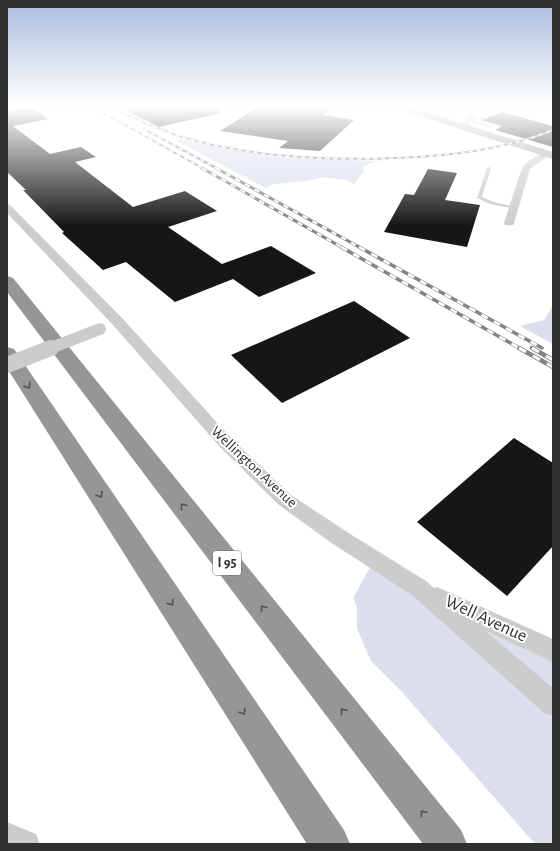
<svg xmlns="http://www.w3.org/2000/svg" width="560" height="851" font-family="'Alegreya Sans',sans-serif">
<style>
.green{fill:#dbdeed}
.building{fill:#161616}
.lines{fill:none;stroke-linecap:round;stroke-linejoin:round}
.lane{fill:#ccc;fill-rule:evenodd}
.street{fill:#ccc;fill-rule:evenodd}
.primary{fill:#a7a7a7;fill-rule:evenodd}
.highway{fill:#969696;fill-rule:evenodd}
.rail-far3-casing{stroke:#848484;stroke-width:2}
.rail-far2-casing{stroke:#848484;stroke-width:3}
.rail-far1-casing{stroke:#848484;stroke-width:3.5}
.rail-casing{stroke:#848484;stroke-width:4.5}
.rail-far3{stroke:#fff;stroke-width:1.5;stroke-dasharray:4;stroke-linecap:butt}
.rail-far2{stroke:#fff;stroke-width:2;stroke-dasharray:5.5;stroke-linecap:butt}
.rail-far1{stroke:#fff;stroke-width:2.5;stroke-dasharray:7;stroke-linecap:butt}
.rail{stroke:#fff;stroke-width:3;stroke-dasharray:8;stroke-linecap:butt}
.street-bridge-far1{stroke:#ccc;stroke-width:12}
.street-bridge{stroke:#ccc;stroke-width:16}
.oneway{stroke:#535353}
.labels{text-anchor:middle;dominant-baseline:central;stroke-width:4;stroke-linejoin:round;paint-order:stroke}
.shield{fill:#fff;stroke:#6d6d6d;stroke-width:1}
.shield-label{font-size:14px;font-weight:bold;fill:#2f2f2f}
.street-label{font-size:15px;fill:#2f2f2f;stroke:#fff}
.near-street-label{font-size:18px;fill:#2f2f2f;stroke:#fff}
</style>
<rect width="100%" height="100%" fill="#fff"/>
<g class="green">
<path d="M181 139C215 146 248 153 281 157 316 160 351 160 386 161L372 162 363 167 364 171 354 184 347 180 324 177 306 181 273 184 266 188 176 141Z"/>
<path d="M553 305V344L520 326 544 320Z"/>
<path d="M373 562 553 655V844H535L402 692 371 661 357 629V607L353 598Z"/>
</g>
<g class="building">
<path d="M31 107 48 119 13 126 50 154 81 147 96 157 75 162 133 207 185 191 217 211 168 227 222 264 271 246 316 273 259 297 233 279 175 302 126 262 103 270 62 233 64 232 23 190H26L7 172V111Z"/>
<path d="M119 107H220L221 113 159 127Z"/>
<path d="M258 107H332L323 115 354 120 320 151 279 148 288 141 220 131Z"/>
<path d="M502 112 553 126V147L495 130 502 126 481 120Z"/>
<path d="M428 169 457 173 445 200 480 205 467 247 384 232 405 194 414 195Z"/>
<path d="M354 301 410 338 282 403 231 355Z"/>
<path d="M514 438 553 463V546L507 596 417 522Z"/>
</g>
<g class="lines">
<g class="lane">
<path d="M502 107H506L474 121 494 127V129L467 121Z"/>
<path d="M520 107 553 110V112L521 108Z"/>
<path d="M489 167 491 168 482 197 494 202 515 207V209L490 204 477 198 487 168Z"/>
</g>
<g class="street">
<path d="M473 107H479L467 129H461L460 127Z"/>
<path d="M544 152H547L551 154 530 169 514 223 513 225H505L504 223 522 168 528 161Z"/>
<path d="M7 204 10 205 123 319 232 439 291 495 347 532 426 581 434 588 437 587 444 590 553 639V662L484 630 553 688V716L544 713 412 595 333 544 279 505 220 447 113 325 7 213Z"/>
<path d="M7 822 36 834 40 844H7Z"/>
</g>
<path class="primary" d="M396 107H410L553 152V159L397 109Z"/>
<g class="highway">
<path d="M7 276 13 278 461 830 467 844H423L7 292Z"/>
<path d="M7 347 14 349 344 830 350 844H307L7 368Z"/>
</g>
<g class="rail-far3-casing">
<g id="rail-far3">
<path d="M93 107 204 169"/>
<path d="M109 107C133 118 157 129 182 137 251 157 324 161 396 158 450 156 503 150 553 130"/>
<path d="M144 129 218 169"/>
</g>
</g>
<g class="rail-far2-casing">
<g id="rail-far2">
<path d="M202 168 343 248"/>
<path d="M216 168 361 248"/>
</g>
</g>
<g class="rail-far1-casing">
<g id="rail-far1">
<path d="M341 247 521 349"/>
<path d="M359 247 542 348"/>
<path d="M532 348 534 349"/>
</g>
</g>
<g class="rail-casing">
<g id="rail">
<path d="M519 348 553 367"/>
<path d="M532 348 553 360"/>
</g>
</g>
<use href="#rail-far3" class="rail-far3"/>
<use href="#rail-far2" class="rail-far2"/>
<use href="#rail-far1" class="rail-far1"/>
<use href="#rail" class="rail"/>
<path class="street-bridge-far1" d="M48 349 100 329"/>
<path class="street-bridge" d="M7 365 51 348"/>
</g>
<defs><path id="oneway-chevron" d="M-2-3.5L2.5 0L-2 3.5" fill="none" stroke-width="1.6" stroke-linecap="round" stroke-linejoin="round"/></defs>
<g class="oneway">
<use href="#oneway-chevron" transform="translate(28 386) rotate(57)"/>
<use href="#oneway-chevron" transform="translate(100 495) rotate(57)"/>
<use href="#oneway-chevron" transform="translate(183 506) rotate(-128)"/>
<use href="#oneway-chevron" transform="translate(171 603) rotate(57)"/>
<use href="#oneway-chevron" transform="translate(263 608) rotate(-128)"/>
<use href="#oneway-chevron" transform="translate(343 711) rotate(-128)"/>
<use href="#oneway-chevron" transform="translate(243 712) rotate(57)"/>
<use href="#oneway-chevron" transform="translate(423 813) rotate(-128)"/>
</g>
<linearGradient id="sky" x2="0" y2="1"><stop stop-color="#aabbde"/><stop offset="0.47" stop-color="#fff"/><stop offset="1" stop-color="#fff" stop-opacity="0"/></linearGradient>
<rect width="560" height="226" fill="url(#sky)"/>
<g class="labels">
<rect class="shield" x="213" y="551" width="28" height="24" rx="3"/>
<g class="shield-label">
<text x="227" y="563">I 95</text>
</g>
<g class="street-label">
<text transform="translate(254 467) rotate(43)">Wellington Avenue</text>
</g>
<g class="near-street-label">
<text transform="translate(486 619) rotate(25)">Well Avenue</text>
</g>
</g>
<rect width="560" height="851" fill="none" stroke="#2f2f2f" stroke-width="16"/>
</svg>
